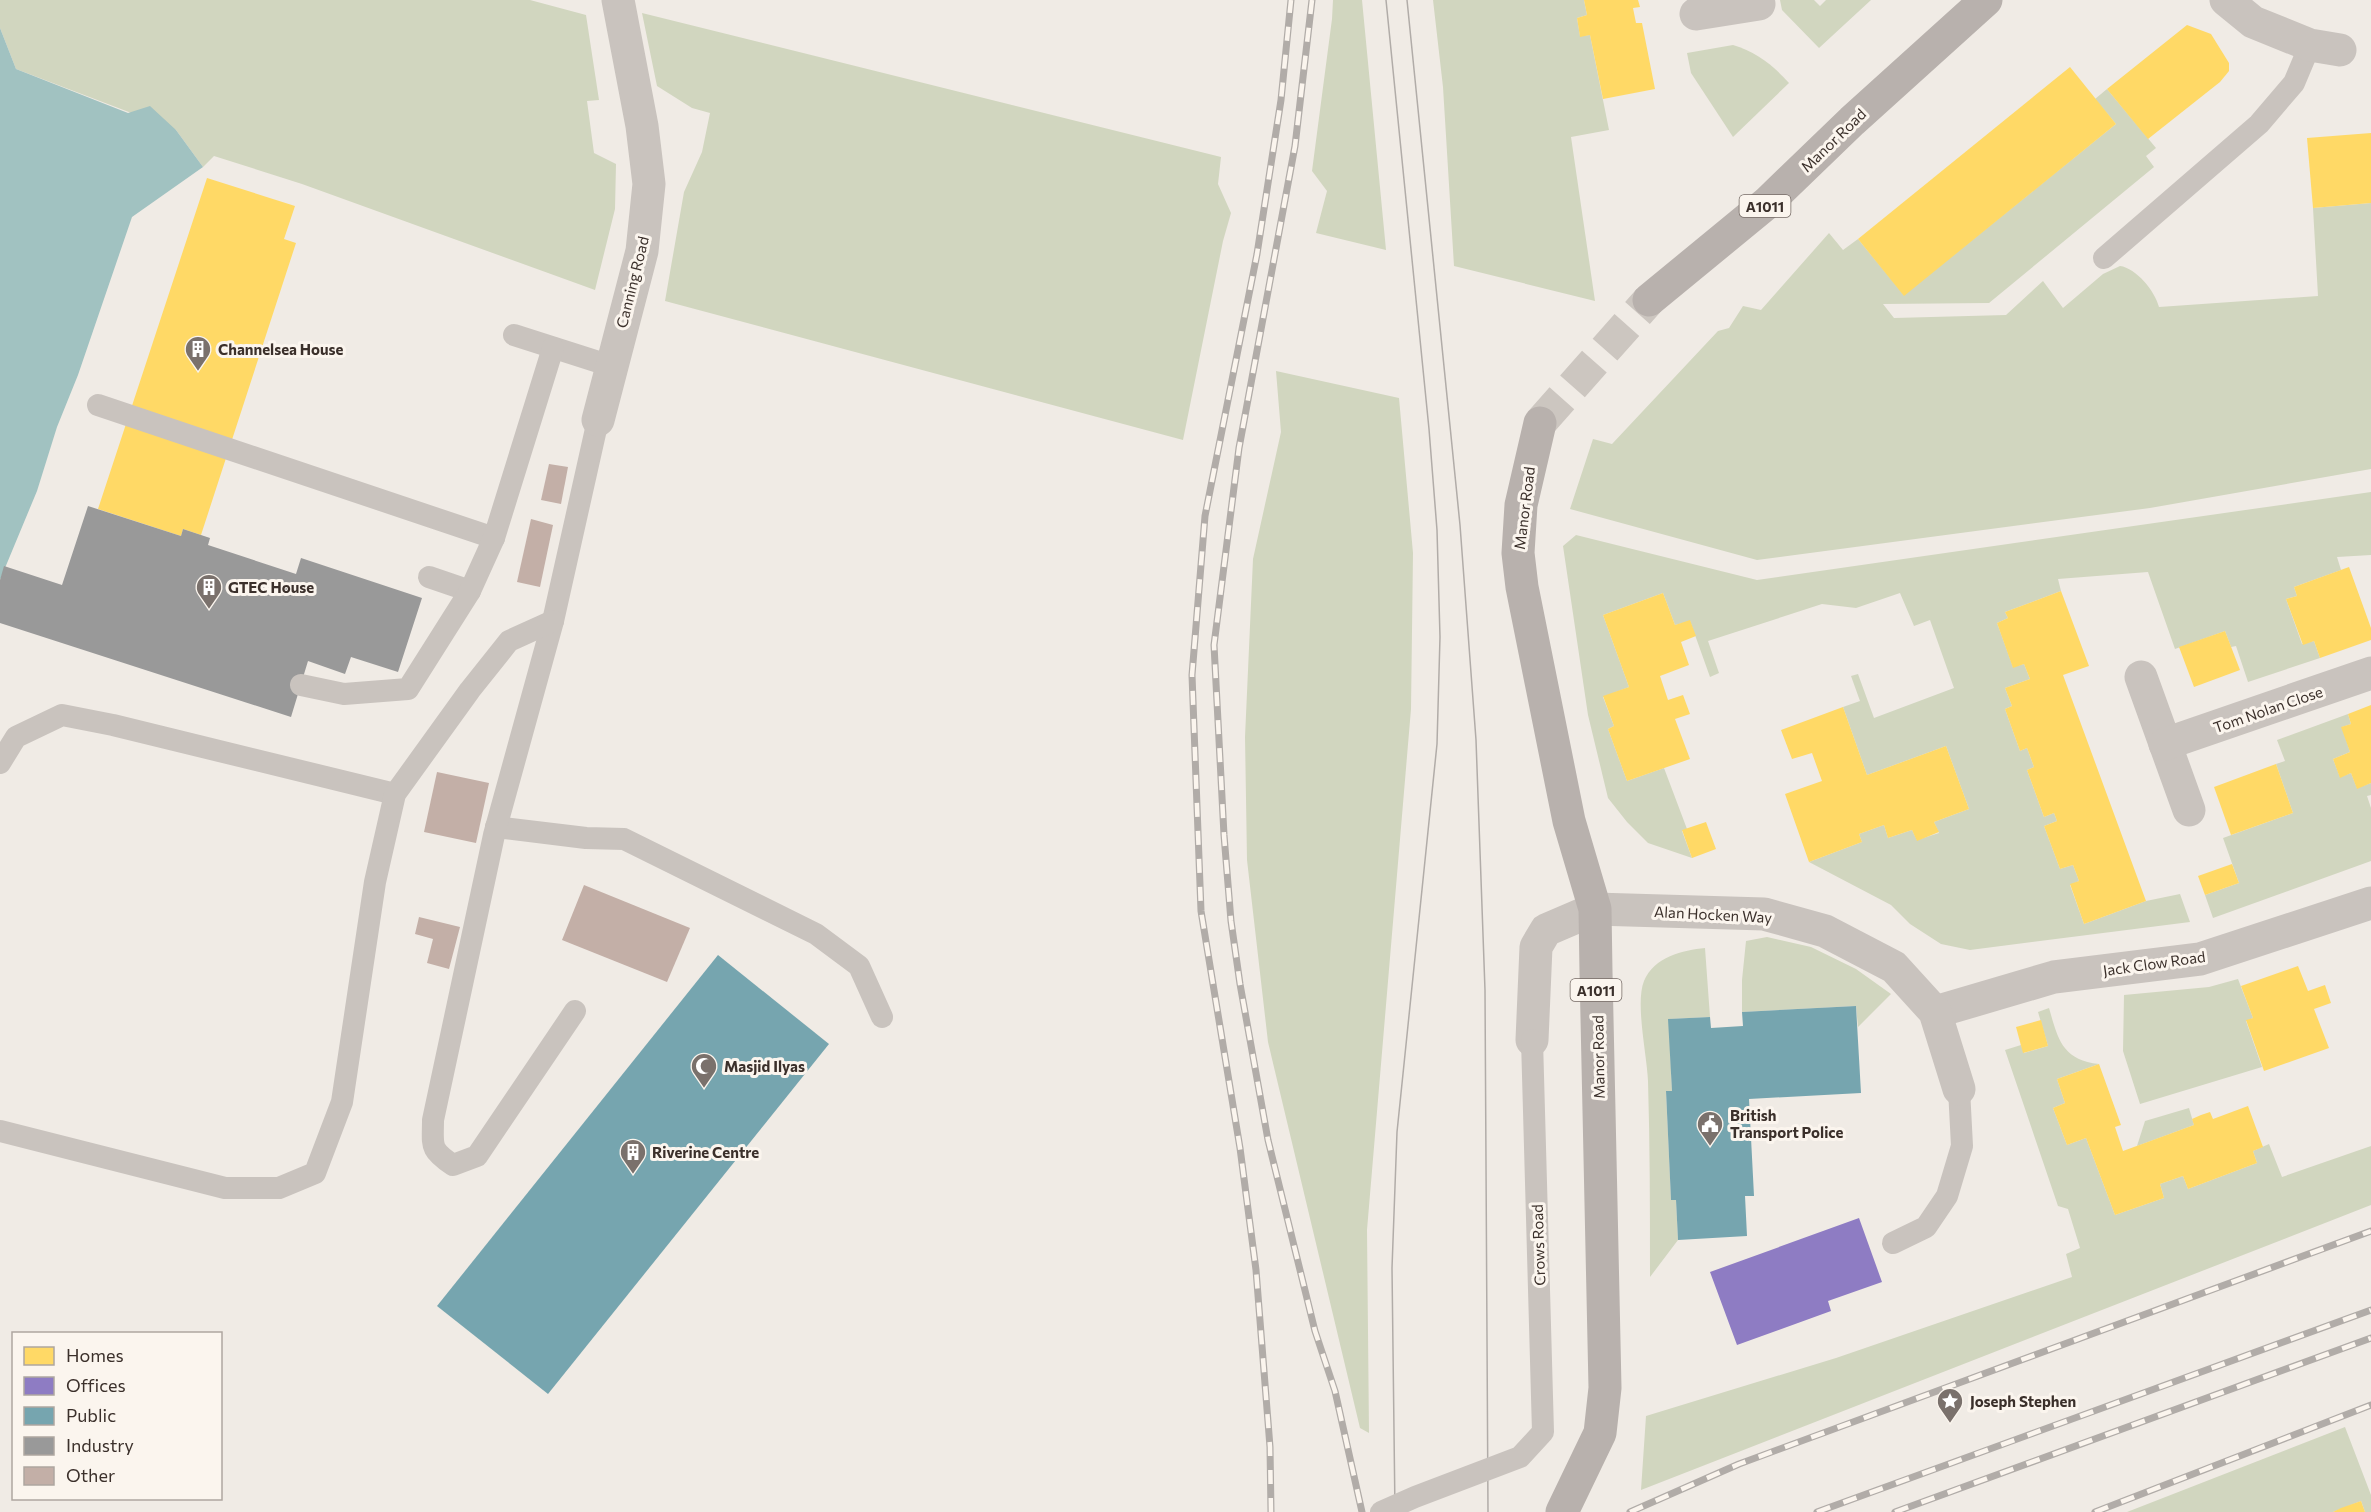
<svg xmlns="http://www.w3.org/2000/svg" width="2371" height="1512" font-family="Commissioner,sans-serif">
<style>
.green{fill:#d1d6bf}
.water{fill:#a1c2c1}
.homes{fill:#ffd966}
.offices{fill:#8e7cc3}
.public{fill:#76a5af}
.industry{fill:#999}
.building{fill:#c3afa7}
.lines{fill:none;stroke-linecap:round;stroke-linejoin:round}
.primary-tunnel{stroke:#ccc6c0;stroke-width:33;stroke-dasharray:33 16;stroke-linecap:butt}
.service{stroke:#c9c3be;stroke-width:22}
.minor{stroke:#c9c3be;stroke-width:33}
.primary{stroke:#b8b1ad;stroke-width:33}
.tram{stroke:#b1aca8;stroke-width:1.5}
.rail-casing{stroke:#b1aca8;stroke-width:7}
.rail{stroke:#fbf5ee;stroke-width:4.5;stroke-dasharray:14;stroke-linecap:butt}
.service-bridge{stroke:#c9c3be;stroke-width:22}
.labels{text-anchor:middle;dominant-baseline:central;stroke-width:6;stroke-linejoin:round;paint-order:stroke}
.shield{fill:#fbf5ee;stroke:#756b66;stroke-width:1.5}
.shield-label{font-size:14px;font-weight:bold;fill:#3b302b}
.street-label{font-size:15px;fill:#3b302b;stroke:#fbf5ee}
.poi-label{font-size:15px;font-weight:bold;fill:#3b302b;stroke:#fbf5ee;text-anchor:start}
</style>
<rect width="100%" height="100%" fill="#f0ebe5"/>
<g class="green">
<path d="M0 0H530L586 15 599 100 587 101 594 153 616 164 615 209 595 290 302 184 214 156 203 167 176 130 16 69 0 28Z"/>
<path d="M1333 0H1362L1386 250 1316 233 1327 191 1312 171 1332 19Z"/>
<path d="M1433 0H1584L1587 15 1577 18 1580 36 1590 35 1609 130 1571 137 1595 301 1454 266 1443 87Z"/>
<path d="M1780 0H1814L1820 6 1826 0H1871L1819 48 1782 10Z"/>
<path d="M642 13 1221 157 1218 184 1231 213 1223 241 1183 440 665 301 684 192 702 152 710 113 692 108 657 86Z"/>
<path d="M1733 45C1756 52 1773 65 1789 83L1733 137 1691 73 1687 53Z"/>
<path d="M2107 89 2156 148 2146 156 2154 167 1989 303 1883 304 1894 318 2006 315 2043 281 2063 308 2103 274 2120 266C2136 268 2155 291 2159 307L2318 296 2313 208 2371 203V469L2150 508 1757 560 1570 509 1593 439 1612 444 1718 331 1729 328 1743 306 1761 310 1829 233 1843 250 1858 239 1904 295 2116 124 2095 99Z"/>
<path d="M1276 371 1399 398 1413 553 1411 709 1367 1230 1369 1433 1360 1428 1268 1042 1247 860 1245 737 1253 559 1281 432Z"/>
<path d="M2371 492V555L2337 557 2341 570 2294 587 2297 596 2286 599 2302 644 2314 641 2320 658 2248 682 2236 646 2231 647 2225 631 2175 649 2148 572 2058 579 2061 591 2005 612 2008 618 1997 623 2013 667 2024 664 2030 679 2005 688 2012 706 2005 709 2020 751 2027 748 2034 767 2027 770 2044 817 2054 813 2057 821 2044 826 2060 869 2073 865 2079 881 2070 885 2084 924 2146 901 2180 894 2190 922 1970 950 1941 944 1910 924 1891 905 1809 862 1862 842 1859 834 1884 825 1888 838 1912 830 1917 840 1939 833 1934 822 1969 809 1946 746 1867 775 1843 707 1860 701 1851 676 1858 674 1874 718 1954 688 1930 620 1914 626 1900 593 1856 608 1822 604 1708 641 1719 673 1710 677 1690 621 1675 625 1663 593 1603 615 1629 687 1603 697 1614 726 1608 729 1627 781 1664 768 1687 829 1682 831 1692 858 1648 843 1627 822 1608 798 1588 715 1563 546 1576 535 1757 580Z"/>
<path d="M2348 714 2351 724 2342 727 2350 752 2333 759 2340 777 2351 773 2357 788 2371 783V795L2367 796 2371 808V861L2213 918 2205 895 2239 883 2223 838 2293 813 2276 764 2285 761 2277 740Z"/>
<path d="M1767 937 1811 947 1856 969 1891 994 1858 1027 1856 1006 1742 1012V980L1746 941Z"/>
<path d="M1705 948 1710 1017 1669 1019 1672 1091 1666 1092 1671 1199 1676 1200 1678 1240 1650 1277C1650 1212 1650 1146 1648 1081 1647 1055 1635 1003 1644 981 1654 957 1683 950 1705 948Z"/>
<path d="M2238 979 2253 1018 2246 1021 2262 1067 2140 1104 2123 1051 2124 995 2209 987Z"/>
<path d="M2049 1008C2058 1039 2062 1060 2099 1064L2057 1079 2065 1103 2053 1108 2067 1145 2086 1138 2115 1215 2164 1198 2160 1184 2183 1176 2188 1189 2257 1163 2253 1151 2269 1144 2282 1177 2371 1146V1205L1641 1490 1646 1416 1836 1358 2072 1277 2066 1254 2080 1248 2068 1209 2058 1206 2005 1050 2021 1045 2024 1053 2048 1046 2038 1012Z"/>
<path d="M2189 1108 2194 1125 2137 1146 2145 1121Z"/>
<path d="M2345 1427 2371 1495V1512H2365L2361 1501 2333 1512H2127Z"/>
</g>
<path class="water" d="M0 28 16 69 128 113 150 106 176 130 203 167 132 217 78 375 57 427 37 491 0 580Z"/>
<g class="homes">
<path d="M1584 0H1638L1640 7 1633 8 1636 23H1642L1655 89 1603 99 1590 35 1580 37 1577 18 1587 15Z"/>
<path d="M2187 25 2211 34 2229 63V71L2220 82 2148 139 2107 89Z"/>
<path d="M2070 67 2116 124 1904 296 1858 239Z"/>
<path d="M2371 133V203L2313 208 2307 138Z"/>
<path d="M207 178 295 206 284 239 296 243 201 535 183 529 181 536 98 509Z"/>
<path d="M2349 567 2371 628V640L2320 658 2314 641 2303 645 2286 599 2297 596 2294 587Z"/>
<path d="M2061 591 2089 666 2063 675 2146 901 2084 924 2070 884 2079 881 2073 865 2060 869 2044 826 2057 821 2054 813 2044 817 2027 770 2034 767 2027 748 2020 751 2005 709 2012 706 2005 688 2030 679 2024 664 2013 668 1997 623 2008 618 2005 612Z"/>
<path d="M1663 593 1675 625 1690 620 1696 636 1681 642 1689 665 1660 676 1668 700 1683 695 1690 714 1675 719 1690 759 1627 781 1608 729 1614 726 1603 696 1629 687 1603 615Z"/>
<path d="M2225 631 2240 670 2194 687 2179 647Z"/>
<path d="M2371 705V783L2357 789 2351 773 2340 778 2333 759 2350 752 2341 727 2351 724 2348 714Z"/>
<path d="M1843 707 1867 775 1946 746 1969 809 1934 822 1939 832 1917 841 1912 830 1888 838 1884 825 1859 834 1862 842 1809 862 1785 794 1822 781 1812 753 1792 759 1781 730Z"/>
<path d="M2276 764 2293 813 2231 835 2214 787Z"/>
<path d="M1706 822 1716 849 1692 858 1682 830Z"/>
<path d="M2232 864 2239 883 2205 895 2198 876Z"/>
<path d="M2298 966 2308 991 2325 985 2331 1003 2314 1009 2329 1048 2264 1071 2246 1020 2253 1018 2241 986Z"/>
<path d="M2041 1020 2048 1046 2023 1053 2016 1027Z"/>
<path d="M2099 1064 2121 1125 2115 1127 2123 1151 2194 1125 2192 1119 2201 1115 2210 1112 2213 1119 2248 1106 2263 1147 2253 1151 2257 1163 2188 1189 2183 1176 2160 1184 2164 1198 2115 1215 2086 1138 2067 1145 2053 1108 2065 1103 2057 1079Z"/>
<path d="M2361 1501 2365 1512H2333L2341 1508Z"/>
</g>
<path class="offices" d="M1859 1218 1882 1282 1828 1301 1831 1311 1737 1345 1710 1272Z"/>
<g class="public">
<path d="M718 955 829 1044 548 1394 437 1306Z"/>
<path d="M1856 1006 1861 1093 1749 1099 1754 1196H1745L1747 1236 1678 1240 1676 1200H1671L1666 1091H1672L1668 1019 1710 1017 1711 1028 1743 1026 1742 1012Z"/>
</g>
<path class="industry" d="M88 506 181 536 183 529 210 538 208 545 296 574 301 558 422 598 398 672 351 657 345 674 308 661 291 717 0 623V580L4 566 62 585Z"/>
<g class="building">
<path d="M549 464 568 467 561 504 541 500Z"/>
<path d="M531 519 553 525 540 587 517 582Z"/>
<path d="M437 772 489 783 476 843 424 832Z"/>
<path d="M584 885 690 928 667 982 562 940Z"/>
<path d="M419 917 460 927 449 969 427 963 433 939 415 934Z"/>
</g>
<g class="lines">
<path class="primary-tunnel" d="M1540 423 1649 300"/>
<g class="service">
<path d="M2104 258 2259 124 2294 83 2310 45"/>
<path d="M514 335 611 366"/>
<path d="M98 405 494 538"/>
<path d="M429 577 470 591"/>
<path d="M301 685 344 694 408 689 470 591 494 538 553 348"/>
<path d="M0 763 16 737 62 715 113 725 395 794"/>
<path d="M496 827 586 838 624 839 816 934 859 966 882 1017"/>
<path d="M575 1011 477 1156 453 1165C429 1149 433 1146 433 1120L494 835 553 621 598 420"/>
<path d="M0 1131 225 1188H279L315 1173 342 1102 375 882 395 794 470 690 509 641 553 621"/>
<path d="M1893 1243 1926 1227 1947 1196 1962 1146 1959 1089"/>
</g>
<g class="minor">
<path d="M2226 0 2253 22 2310 45 2340 50"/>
<path d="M1696 14 1759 4"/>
<path d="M598 420 642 251 649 184 642 126 618 0"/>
<path d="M2141 677 2189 810"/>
<path d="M2165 744 2371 673"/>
<path d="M1935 1012 2054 977 2200 959 2371 903"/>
<path d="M1532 1040 1536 947 1546 930 1595 909 1764 914 1825 931 1894 967 1935 1012 1959 1089"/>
</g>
<g class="primary">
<path d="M1649 300 1767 203 1852 121 1986 0"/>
<path d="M1540 423 1521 505 1518 553 1522 587 1569 821 1595 909 1596 972 1605 1388 1600 1433 1562 1512"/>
</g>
<g class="tram">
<path d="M1386 0 1429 429 1437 530 1440 637 1437 744 1397 1132 1392 1268 1395 1512"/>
<path d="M1407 0 1460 525 1476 740 1485 990 1488 1512"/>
</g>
<g class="rail-casing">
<g id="rail">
<path d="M1312 0 1295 146 1239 448 1214 645 1224 835 1231 921 1240 984 1268 1140 1315 1331 1335 1391 1362 1512"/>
<path d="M1271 1512 1270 1447 1256 1270 1240 1148 1201 911 1192 675 1205 516 1257 254 1281 100 1291 0"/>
<path d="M1630 1512 1739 1464 2371 1231"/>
<path d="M1817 1512 2371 1310"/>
<path d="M1895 1512 2371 1338"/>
<path d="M2095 1512 2371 1405"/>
</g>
</g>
<use href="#rail" class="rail"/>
<path class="service-bridge" d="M1381 1512 1415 1497 1520 1457 1543 1432 1532 1040"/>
</g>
<defs>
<g id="building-pin" transform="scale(1.35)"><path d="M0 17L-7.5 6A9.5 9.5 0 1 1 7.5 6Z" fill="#7a716c" stroke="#fbf5ee"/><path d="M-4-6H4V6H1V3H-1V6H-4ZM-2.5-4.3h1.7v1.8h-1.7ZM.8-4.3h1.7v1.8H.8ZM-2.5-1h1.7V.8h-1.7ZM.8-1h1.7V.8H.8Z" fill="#fff"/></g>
<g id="mosque-pin" transform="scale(1.35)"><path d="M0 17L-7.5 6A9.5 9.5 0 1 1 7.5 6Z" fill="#7a716c" stroke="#fbf5ee"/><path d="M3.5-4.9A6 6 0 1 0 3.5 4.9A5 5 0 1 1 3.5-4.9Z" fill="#fff"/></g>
<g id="civic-pin" transform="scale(1.35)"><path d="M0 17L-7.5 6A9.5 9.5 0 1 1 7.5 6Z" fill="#7a716c" stroke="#fbf5ee"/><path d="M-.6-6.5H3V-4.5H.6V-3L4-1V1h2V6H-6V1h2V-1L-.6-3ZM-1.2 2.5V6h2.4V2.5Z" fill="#fff"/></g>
<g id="sight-pin" transform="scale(1.35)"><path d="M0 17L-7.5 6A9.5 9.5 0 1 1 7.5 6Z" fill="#7a716c" stroke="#fbf5ee"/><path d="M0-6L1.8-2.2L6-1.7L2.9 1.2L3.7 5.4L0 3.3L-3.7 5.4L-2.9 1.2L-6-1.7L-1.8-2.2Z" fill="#fff"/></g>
</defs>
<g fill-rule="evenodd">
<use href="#building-pin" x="198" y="349"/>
<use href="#building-pin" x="209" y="587"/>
<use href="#mosque-pin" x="704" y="1066"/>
<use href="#civic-pin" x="1710" y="1124"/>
<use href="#building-pin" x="633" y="1152"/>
<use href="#sight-pin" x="1950" y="1401"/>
</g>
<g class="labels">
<g class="shield">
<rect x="1739.5" y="195" width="51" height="22" rx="4.5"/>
<rect x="1570.5" y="979" width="51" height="22" rx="4.5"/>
</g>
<g class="shield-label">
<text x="1765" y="206">A1011</text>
<text x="1596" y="990">A1011</text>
</g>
<g class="street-label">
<text transform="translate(1833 140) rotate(-44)">Manor Road</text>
<text transform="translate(632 282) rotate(-76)">Canning Road</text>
<text transform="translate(1524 508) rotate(-83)">Manor Road</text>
<text transform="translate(2268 709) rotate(-19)">Tom Nolan Close</text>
<text transform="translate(1713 914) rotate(3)">Alan Hocken Way</text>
<text transform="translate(2154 963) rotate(-8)">Jack Clow Road</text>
<text transform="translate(1598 1057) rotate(-91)">Manor Road</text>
<text transform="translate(1538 1245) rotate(-92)">Crows Road</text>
</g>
<g class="poi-label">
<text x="218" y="349">Channelsea House</text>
<text x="228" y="587">GTEC House</text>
<text x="724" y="1066">Masjid Ilyas</text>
<text x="1730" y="1115">British<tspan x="1730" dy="17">Transport Police</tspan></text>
<text x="652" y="1152">Riverine Centre</text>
<text x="1970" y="1401">Joseph Stephen</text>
</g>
</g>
<rect x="12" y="1332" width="210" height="168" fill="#fbf5ee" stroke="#aea6a0" stroke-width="1.5"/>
<rect x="24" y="1347" width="30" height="18" fill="#ffd966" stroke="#aea6a0" stroke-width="1.5"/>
<text x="66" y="1362" font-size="18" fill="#3b302b">Homes</text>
<rect x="24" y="1377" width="30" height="18" fill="#8e7cc3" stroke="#aea6a0" stroke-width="1.5"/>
<text x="66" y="1392" font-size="18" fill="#3b302b">Offices</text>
<rect x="24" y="1407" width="30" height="18" fill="#76a5af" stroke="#aea6a0" stroke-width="1.5"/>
<text x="66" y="1422" font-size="18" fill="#3b302b">Public</text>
<rect x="24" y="1437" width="30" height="18" fill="#999999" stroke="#aea6a0" stroke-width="1.5"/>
<text x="66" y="1452" font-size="18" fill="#3b302b">Industry</text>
<rect x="24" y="1467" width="30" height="18" fill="#c3afa7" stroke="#aea6a0" stroke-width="1.5"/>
<text x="66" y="1482" font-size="18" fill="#3b302b">Other</text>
</svg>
